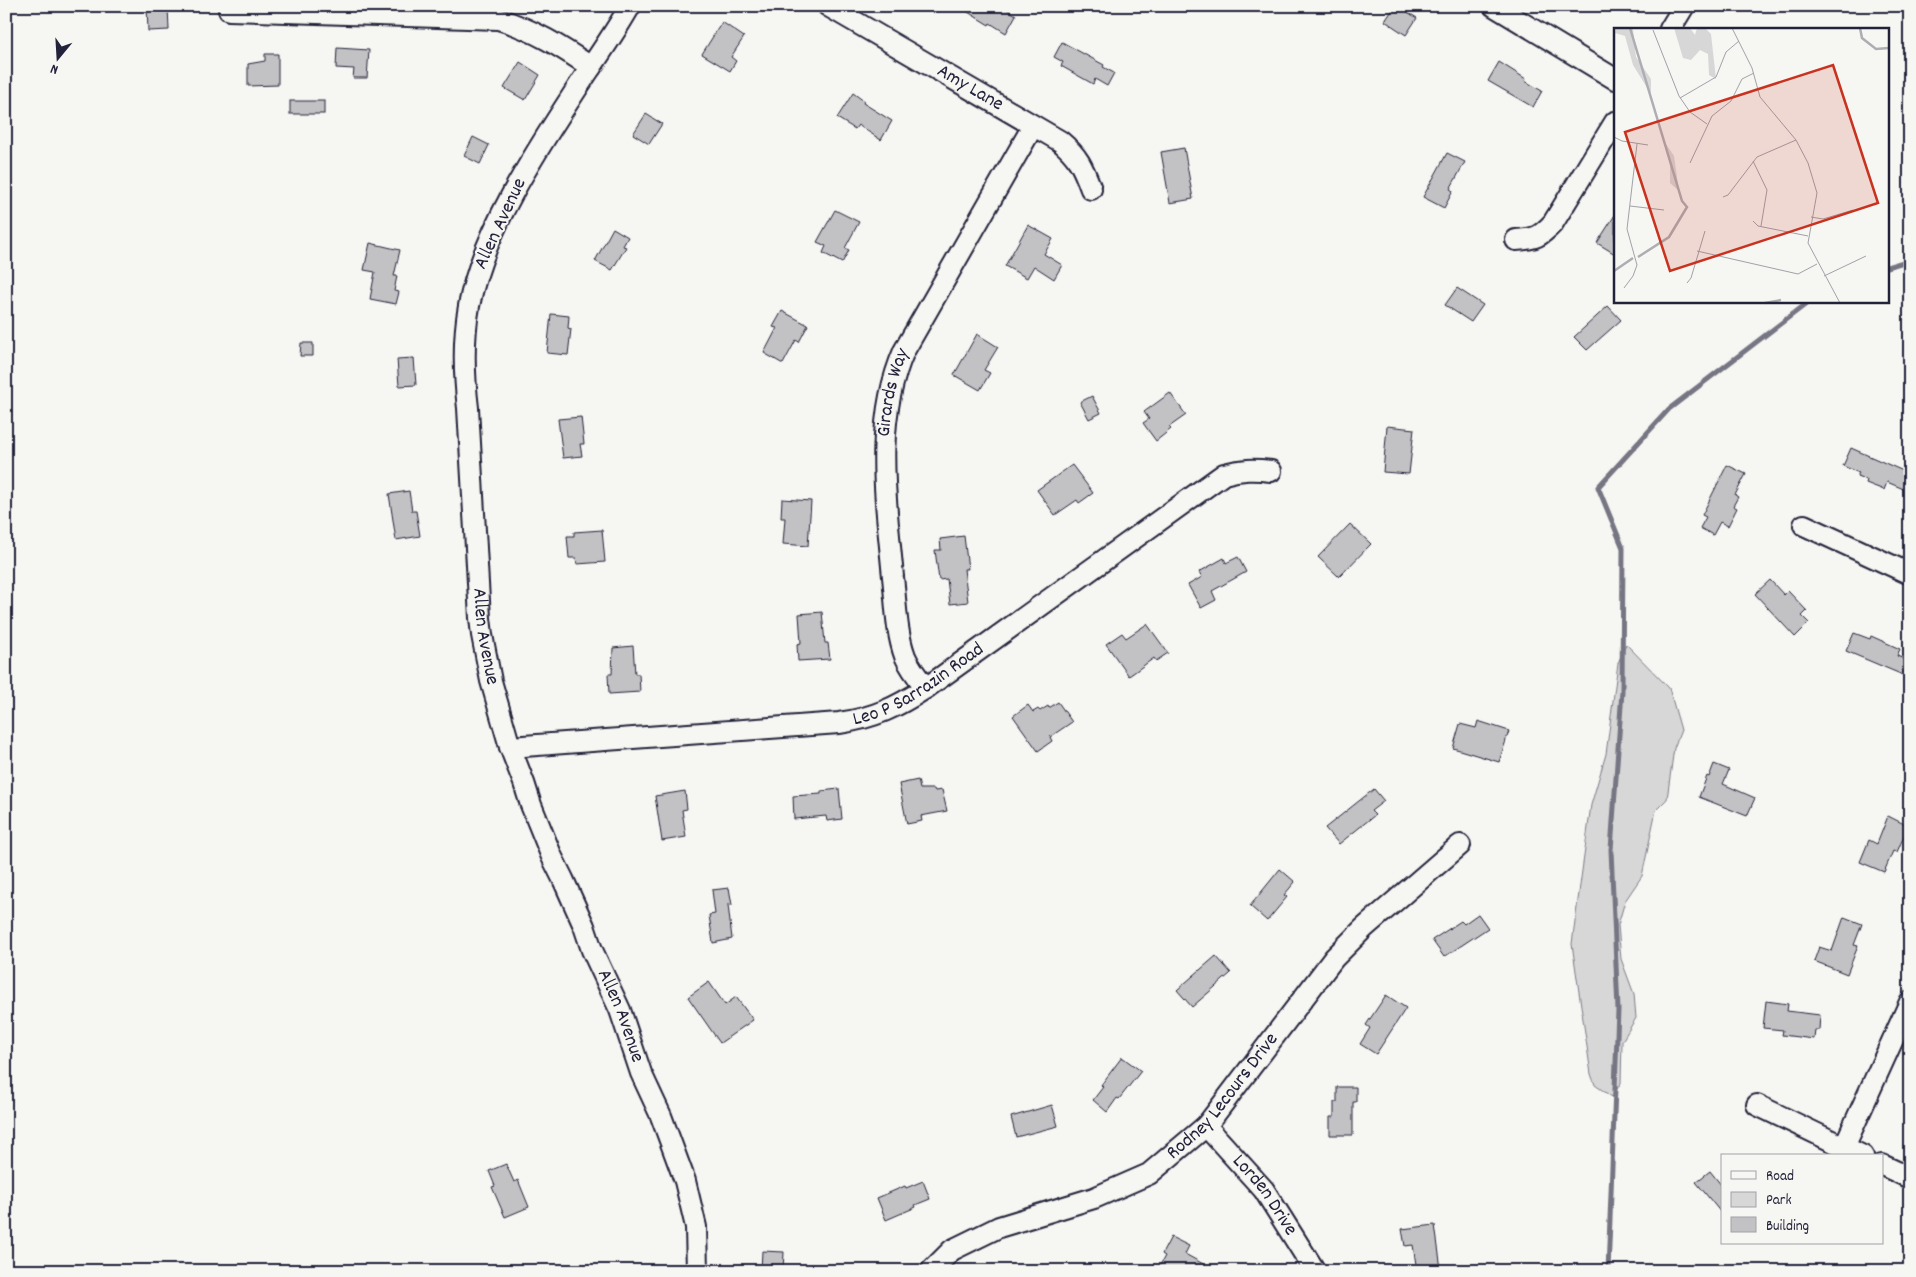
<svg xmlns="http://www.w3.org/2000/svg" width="1916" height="1277" font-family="Dekko,sans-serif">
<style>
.green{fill:#d7d7d7;stroke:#7c7c89}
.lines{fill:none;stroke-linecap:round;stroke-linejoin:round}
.stream{stroke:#757583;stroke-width:5}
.building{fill:#c2c2c4;stroke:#22223b}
.minor-casing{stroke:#22223b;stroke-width:24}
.minor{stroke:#f6f6f2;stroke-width:20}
.labels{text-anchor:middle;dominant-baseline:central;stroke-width:4;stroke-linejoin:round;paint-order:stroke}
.street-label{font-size:20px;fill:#22223b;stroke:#f6f6f2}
.inset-river{fill:none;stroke:#adadb3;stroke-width:2.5}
.inset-road{fill:none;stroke:#a1a1a9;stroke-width:1}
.view{fill:#c8321e;fill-opacity:0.15;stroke:#c8321e;stroke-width:2.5}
.inset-edge{fill:none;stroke:#22223b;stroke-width:2.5}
</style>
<rect width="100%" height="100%" fill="#f6f6f2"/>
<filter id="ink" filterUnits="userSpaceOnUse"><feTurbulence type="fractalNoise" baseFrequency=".02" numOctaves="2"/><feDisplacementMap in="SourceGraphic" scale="10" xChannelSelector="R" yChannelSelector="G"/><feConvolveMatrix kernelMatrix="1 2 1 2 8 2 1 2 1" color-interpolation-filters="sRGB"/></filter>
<g filter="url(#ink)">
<path class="green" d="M1626 644 1669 688 1681 730 1674 748 1667 799 1656 810 1642 876 1625 901 1618 925 1621 959 1634 994 1636 1018 1622 1041 1621 1083 1612 1097 1595 1085 1591 1074 1572 944 1591 805 1606 754 1618 663Z"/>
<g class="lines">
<g class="stream">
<path d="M1887 267 1910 260"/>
<path d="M1608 1271 1618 1010 1611 850 1622 691 1623 548 1598 487 1669 409 1810 301"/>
</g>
</g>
<g class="building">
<path d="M147 6H168L169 30 148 31Z"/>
<path d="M958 6H1002L1016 15 1006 33 990 23 989 25Z"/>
<path d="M1395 6H1398L1417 18 1406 35 1385 21Z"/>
<path d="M722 22 744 37 731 57 736 61 730 71 702 54Z"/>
<path d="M1062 42 1104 65 1103 67 1114 73 1107 86 1095 79 1093 84 1061 66 1063 62 1054 57Z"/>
<path d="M337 48 369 50 367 78H353L354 69 336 68Z"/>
<path d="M265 54H278V85L248 86V64L265 61Z"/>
<path d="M520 62 540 75 525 100 504 88Z"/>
<path d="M1499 62 1526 79 1525 81 1542 91 1533 107 1488 81Z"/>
<path d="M853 93 864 101 863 103 892 121 881 140 858 125 855 129 837 118Z"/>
<rect x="290" y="101" width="34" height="13"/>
<path d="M646 114 662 124 649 144 633 134Z"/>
<path d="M473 137 489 145 480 164 464 156Z"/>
<path d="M1184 148 1193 199 1170 203 1161 152Z"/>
<path d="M1447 153 1465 162 1450 189 1453 191 1444 208 1423 197Z"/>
<path d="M835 210 859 222 845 248 849 250 842 263 823 253 826 246 817 242Z"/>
<path d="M1615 215V254L1597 243Z"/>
<path d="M1028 225 1053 239 1044 254 1062 265 1054 279 1034 266 1027 278 1005 266Z"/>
<path d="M613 228 628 237 623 246 626 247 612 270 595 261Z"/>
<path d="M370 243 400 250 394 276H397L394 291 399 292 396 304 370 299 375 272 364 270Z"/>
<path d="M1457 288 1483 305 1471 322 1445 305Z"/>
<path d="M1608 306 1621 320 1587 350 1574 337Z"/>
<path d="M782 311 808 325 799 342 796 340 783 364 764 353 777 328 773 327Z"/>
<path d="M551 314 569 316 568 328 571 329 568 355 547 353Z"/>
<path d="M977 334 998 347 984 370 990 373 980 390 954 375Z"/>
<path d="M301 343H313V356H300Z"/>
<path d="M414 358 416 385 399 386 397 359Z"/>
<path d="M1170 393 1186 415 1169 427 1171 429 1156 441 1143 423 1149 419 1144 412Z"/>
<path d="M1092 396 1101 413 1089 419 1080 402Z"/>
<path d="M581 417 584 444H580L582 456 563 458 558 419Z"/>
<path d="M1387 426 1414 429 1409 474 1383 472Z"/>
<path d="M1851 448 1910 474V482L1906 490 1887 482 1884 490 1866 483 1867 480 1857 476 1859 473 1843 466Z"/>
<path d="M1072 465 1093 493 1079 503 1077 500 1055 515 1037 490Z"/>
<path d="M1727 465 1746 474 1735 495 1738 497 1733 506 1737 508 1728 526 1720 522 1713 535 1700 528 1706 517 1702 515Z"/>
<path d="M409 491 412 511H416L420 536 396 540 389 494Z"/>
<path d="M782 499 811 501 808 546 783 544 785 518H781Z"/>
<path d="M1350 524 1371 544 1339 577 1318 557Z"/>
<path d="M602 530 605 562 577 564 576 558H569L567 536H574V532Z"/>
<path d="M964 536 968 569H964L968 602 950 604 947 579 939 580 935 550H941L940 539Z"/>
<path d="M1238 557 1246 572 1212 591 1216 600 1201 608 1188 585 1202 577 1199 572 1224 558 1226 563Z"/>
<path d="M1770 580 1784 595 1788 591 1807 611 1802 616 1809 623 1795 637 1755 594Z"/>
<path d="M822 612 825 643H828L830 659 798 661 797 644 801 643 799 614Z"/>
<path d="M1147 624 1168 653 1156 661 1154 658 1129 676 1106 644 1122 633 1126 638Z"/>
<path d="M1854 633 1870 639 1871 636 1900 649 1897 656 1909 661 1903 675 1846 651Z"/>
<path d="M633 646 635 674H639L640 692 609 694 608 674H612L613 648Z"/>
<path d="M1058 702 1072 722 1050 737 1052 741 1038 751 1013 716 1028 705 1033 712 1038 709 1040 711 1048 706 1049 708Z"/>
<path d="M1478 721 1509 731 1499 762 1453 748 1460 724 1476 728Z"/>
<path d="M1714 764 1729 770 1723 784 1755 798 1747 816 1699 797 1707 776 1709 777Z"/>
<path d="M918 780 920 789H934L935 791 942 790 947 811 921 816 922 821 907 824 899 784Z"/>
<path d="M839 789 842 819 827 821 826 816 794 819 793 796 821 794V791Z"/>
<path d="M1374 789 1384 801 1371 811 1375 815 1339 844 1325 828Z"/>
<path d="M685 791 687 809 682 810 686 837 662 841 655 796Z"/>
<path d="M1888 816 1906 825 1904 828 1907 829 1897 852 1893 851 1884 872 1860 862 1869 840 1877 844Z"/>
<path d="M1280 869 1295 882 1284 895 1287 897 1267 921 1250 906Z"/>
<path d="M729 888 732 905H728L732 939 713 943 709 915 715 914 712 890Z"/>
<path d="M1478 914 1488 928 1444 957 1432 940 1461 921 1464 924Z"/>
<path d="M1844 917 1862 924 1854 945 1858 946 1847 974 1814 961 1819 947 1832 951Z"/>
<path d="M1216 956 1231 973 1192 1007 1177 990Z"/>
<path d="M709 982 725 1005 736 997 753 1020 720 1043 688 997Z"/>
<path d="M1386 995 1406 1008 1376 1054 1360 1044 1370 1028 1366 1025Z"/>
<path d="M1766 1001 1788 1004 1787 1011 1820 1015 1819 1030H1815L1814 1039 1782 1035 1783 1030 1763 1028Z"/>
<path d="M1122 1057 1141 1071 1119 1099 1117 1098 1107 1112 1093 1100 1103 1087 1101 1085Z"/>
<path d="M1337 1087H1356V1102H1353V1135H1330V1117H1334V1102H1337Z"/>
<path d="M1052 1105 1058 1126 1016 1137 1011 1117Z"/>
<path d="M506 1164 514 1182 518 1180 529 1207 505 1217 492 1187 495 1186 489 1171Z"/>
<path d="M1710 1171 1722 1186V1214L1696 1182Z"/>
<path d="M923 1181 930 1199 915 1205 916 1207 886 1220 877 1198 905 1186 906 1188Z"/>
<path d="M1435 1225 1441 1269 1417 1271 1413 1245 1405 1246 1402 1229Z"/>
<path d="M1171 1237 1189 1246 1185 1254 1216 1271H1157L1165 1256 1162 1254Z"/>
<path d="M762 1251 784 1252 783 1271H761Z"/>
</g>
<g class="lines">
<g class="minor-casing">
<g id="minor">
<path id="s1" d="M630 6C617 29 602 51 587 73 543 141 484 226 469 306 463 339 464 375 468 408L480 618 482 635 491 681 510 747 524 783 531 805 552 857 563 879 584 926 592 950 620 1010 641 1073 661 1116 685 1181 696 1227 697 1271"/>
<path id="s2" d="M828 6 1060 141C1078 156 1083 167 1091 189"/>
<path d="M1494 6 1615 79"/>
<path d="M229 10 498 19C533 29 561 47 591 67"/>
<path d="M1670 29 1684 6"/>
<path d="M1516 240C1535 239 1540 237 1553 223L1615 122"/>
<path d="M1804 525 1910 574"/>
<path id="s3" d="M926 688C918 678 910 668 905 656 896 632 896 602 893 577 886 501 873 422 904 351L1033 126"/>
<path id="s4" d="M510 747 839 723C874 718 897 707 926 688L1224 474C1241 469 1254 469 1271 471"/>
<path d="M1757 1105 1863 1156"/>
<path id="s5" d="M1206 1126 1264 1190 1315 1271"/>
<path d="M1844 1147 1910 1002"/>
<path d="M1882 1165 1910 1178"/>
<path id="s6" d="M931 1271 952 1250 999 1227 1094 1198 1149 1174 1206 1126 1334 958 1364 928 1460 845"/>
</g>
</g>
<use href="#minor" class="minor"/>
</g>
</g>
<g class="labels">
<g class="street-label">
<text stroke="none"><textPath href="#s2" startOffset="164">Amy Lane</textPath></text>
<text transform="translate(501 224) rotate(-65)">Allen Avenue</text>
<text stroke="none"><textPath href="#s3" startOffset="304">Girards Way</textPath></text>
<text stroke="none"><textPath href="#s1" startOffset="674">Allen Avenue</textPath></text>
<text stroke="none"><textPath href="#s4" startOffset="419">Leo P Sarrazin Road</textPath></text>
<text stroke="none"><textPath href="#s1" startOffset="1079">Allen Avenue</textPath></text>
<text stroke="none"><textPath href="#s6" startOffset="349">Rodney Lecours Drive</textPath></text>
<text stroke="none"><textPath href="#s5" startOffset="91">Lorden Drive</textPath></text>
</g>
</g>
<g transform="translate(1614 28)">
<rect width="275" height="275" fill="#f6f6f2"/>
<path d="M2 0 19 1 22 29 37 51V66L19 37 11 8 1 5ZM60 0H76L81 7 83 0H91L97 6 102 51 95 47 94 26 86 22 77 32 69 30ZM50 113 60 128 65 163 56 155V132Z" fill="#d7d7d7"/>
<path class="inset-river" d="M16 0 68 173 73 179 55 209 24 229M246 0 248 10 262 21 275 20M0 243 19 230M151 275 167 272"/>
<path class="inset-road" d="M118 0 138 40 146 69 182 112 194 135 203 165 194 215 226 275M39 2 65 68 76 84 93 96M0 28V52M66 70 102 49 112 24 125 13M0 109 8 113 34 117M139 133 153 162 147 198M76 135 98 88 117 73 128 51 140 45M109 169 114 167 143 129 182 112M16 178 50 182M197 189 209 191 239 182M139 193 144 198 194 208M83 223 184 246 203 236M210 248 252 228M73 255 77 250 91 203M10 260 19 248 23 237 13 201 23 116"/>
<path class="view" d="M219 37 264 175 56 243 11 104Z"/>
<rect width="275" height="275" class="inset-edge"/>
</g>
<rect width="1916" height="1277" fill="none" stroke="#f6f6f2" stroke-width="25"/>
<rect x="12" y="12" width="1891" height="1252" fill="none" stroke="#22223b" stroke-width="2" filter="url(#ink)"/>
<rect x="1721" y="1154" width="162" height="90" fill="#f6f6f2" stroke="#a1a1a9"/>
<rect x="1731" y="1171" width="25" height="8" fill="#f6f6f2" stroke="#a1a1a9"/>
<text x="1766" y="1180" font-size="15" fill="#22223b">Road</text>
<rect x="1731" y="1192" width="25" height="15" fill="#d7d7d7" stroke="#a1a1a9"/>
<text x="1766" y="1204" font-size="15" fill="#22223b">Park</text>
<rect x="1731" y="1217" width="25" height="15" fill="#c2c2c4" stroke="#a1a1a9"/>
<text x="1766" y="1230" font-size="15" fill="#22223b">Building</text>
<g transform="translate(58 58) rotate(198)" stroke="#f6f6f2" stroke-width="4" paint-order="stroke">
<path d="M0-4L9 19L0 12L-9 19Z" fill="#22223b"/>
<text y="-8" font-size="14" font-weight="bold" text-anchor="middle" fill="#22223b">N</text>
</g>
</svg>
